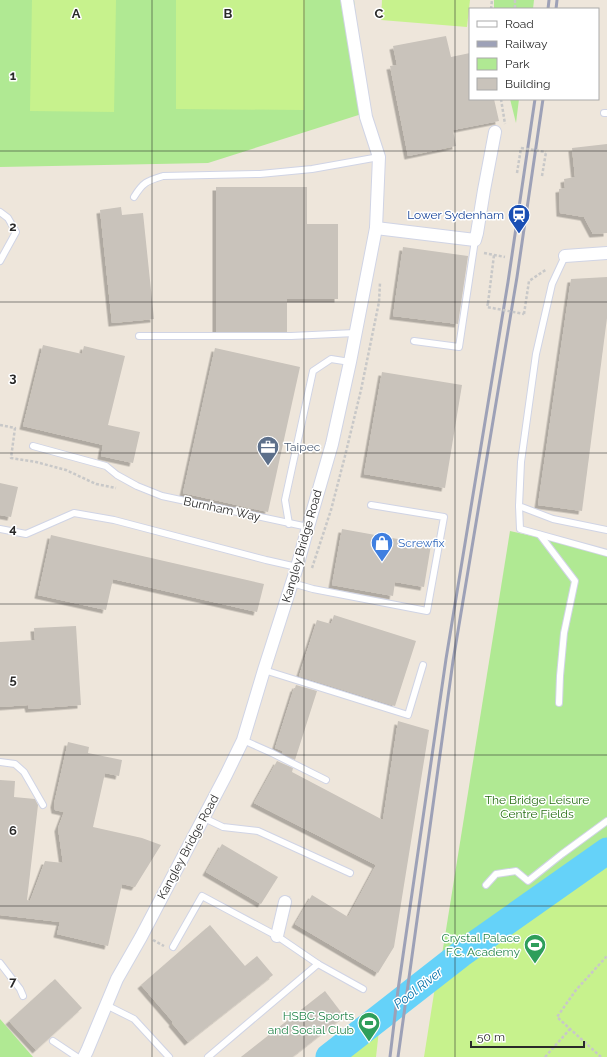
<svg xmlns="http://www.w3.org/2000/svg" width="607" height="1057" font-family="Raleway,sans-serif">
<style>
.green{fill:#b0e993}
.pitch{fill:#c7f28d}
.lines{fill:none;stroke-linecap:round;stroke-linejoin:round}
.river{stroke:#65d2f9;stroke-width:27}
.building{fill:#c9c3bb;filter:url(#shadow)}
.lane-casing{stroke:#d0d4e5;stroke-width:8}
.street-casing{stroke:#d0d4e5;stroke-width:14}
.path{stroke:#c8c8c8;stroke-width:2.5;stroke-dasharray:3 2;stroke-linecap:butt}
.lane{stroke:#fff;stroke-width:6}
.street{stroke:#fff;stroke-width:12}
.rail{stroke:#9da1b7;stroke-width:3}
.path-bridge{stroke:#c8c8c8;stroke-width:2.5;stroke-dasharray:3 2;stroke-linecap:butt}
.grid{fill:none;stroke:#2a2a2a;stroke-width:1;stroke-opacity:0.55}
.labels{text-anchor:middle;dominant-baseline:central;stroke-width:3;stroke-linejoin:round;paint-order:stroke}
.transit-label{font-size:12px;fill:#164399;stroke:#fff;text-anchor:end}
.service-label{font-size:12px;fill:#4e5e75;stroke:#fff;text-anchor:start}
.street-label{font-size:12px;fill:#2a2a2a;stroke:#fff}
.shop-label{font-size:12px;fill:#366cbe;stroke:#fff;text-anchor:start}
.park-label{font-size:12px;fill:#266e13;stroke:#fff}
.leisure-label{font-size:12px;fill:#27864d;stroke:#fff;text-anchor:end}
.water-label{font-size:13px;font-style:italic;fill:#016ea8;stroke:#fff}
.grid-label{font-size:13px;text-anchor:middle;font-weight:bold;fill:#2a2a2a;stroke:#fff;stroke-width:3;stroke-linejoin:round;paint-order:stroke}
</style>
<defs>
<filter id="shadow"><feDropShadow dx="-3.5" dy="3.5" stdDeviation="0" flood-color="#0004"/></filter>
</defs>
<rect width="100%" height="100%" fill="#eee6db"/>
<g class="green">
<path d="M0 0H354L368 112 208 163 0 167Z"/>
<path d="M494 0H534L533 9H494Z"/>
<path d="M510 99H519L516 123Z"/>
<path d="M510 531 607 553V843L441 961Z"/>
<path d="M0 1019 33 1057H0Z"/>
</g>
<g class="pitch">
<path d="M32 0H116L114 112 30 111Z"/>
<path d="M176 0H305L304 110 176 109Z"/>
<path d="M382 0H470L467 27 381 20Z"/>
<path d="M607 854V1057H424L435 987Z"/>
<path d="M379 1030 376 1057H342Z"/>
</g>
<g class="lines">
<path class="river" d="M329 1057 461 954 607 851"/>
</g>
<g class="building">
<path d="M446 36 451 57 470 53V99H494L499 121 453 130 456 146 408 156 390 66 397 65 393 46Z"/>
<path d="M607 144V233L593 234 584 217 560 213 559 189 565 188 564 179 575 177 572 148Z"/>
<path d="M216 187H307V224H338V299H287V332H216Z"/>
<path d="M121 207 122 215 143 213 154 319 112 323 100 210Z"/>
<path d="M403 247 468 256 458 324 393 316Z"/>
<path d="M607 277V318L582 511 538 505 571 279Z"/>
<path d="M43 345 82 354 84 346 125 356 108 425 140 432 133 463 101 456 103 445 23 426Z"/>
<path d="M215 348 300 367 268 512 183 493Z"/>
<path d="M382 372 462 385 445 488 364 474Z"/>
<path d="M0 483 18 487 11 517 0 515Z"/>
<path d="M342 529 431 545 424 587 395 582 393 596 332 585Z"/>
<path d="M51 535 264 584 257 612 113 579 106 610 38 595Z"/>
<path d="M334 615 416 641 395 706 299 676 317 620 331 624Z"/>
<path d="M76 626 81 705 29 709 28 705 0 707V642L35 640 34 628Z"/>
<path d="M296 685 317 691 295 760 282 753 283 751 275 748 294 688H295Z"/>
<path d="M398 721 429 730 394 947 378 973 295 924 312 895 348 917 376 865 254 803 277 761 293 768 292 772 383 820Z"/>
<path d="M68 742 89 747 88 753 122 760 119 776 105 773 93 827 142 838 161 845 135 887 122 884 108 946 57 934 60 922 0 915V780L15 781 14 797 35 799 38 805 27 900 30 901 45 861 63 863 58 828 64 812 55 810 54 804Z"/>
<path d="M222 844 278 877 261 904 206 872Z"/>
<path d="M210 925 245 966 257 956 273 975 188 1042 172 1023 173 1022 141 985Z"/>
<path d="M55 979 82 1008 36 1050 9 1021Z"/>
<path d="M325 991 344 1016 292 1057H241Z"/>
</g>
<g class="lines">
<g class="lane-casing">
<g id="lane">
<path d="M604 113H607"/>
<path d="M134 197C143 182 147 181 163 176L260 174 312 169 379 157"/>
<path d="M0 212 8 218 16 232 0 261"/>
<path d="M565 256 552 284 536 354 521 462 519 506 553 519 607 530"/>
<path d="M139 336H291L355 333"/>
<path d="M414 341 459 347 475 240"/>
<path d="M33 446 106 466 117 475 137 486 162 496 308 527"/>
<path d="M519 506 520 529 607 553"/>
<path d="M289 524 285 500 313 371 331 359 350 362"/>
<path d="M0 529 26 534 74 513 114 520 266 560 297 567"/>
<path d="M540 535 575 581 564 633 560 676 559 703"/>
<path d="M292 583 313 589 427 611 444 517 371 505"/>
<path d="M264 670 408 715 423 665"/>
<path d="M243 740 272 753 326 780"/>
<path d="M0 762 15 764 24 772 43 805"/>
<path d="M204 818 223 827 258 831 350 873"/>
<path d="M486 885 496 874 516 871 528 881 562 854 607 821"/>
<path d="M173 947 202 896 277 936 318 964 363 989"/>
<path d="M0 963 20 989 23 996"/>
<path d="M106 1005 134 1019 169 1057"/>
<path d="M53 1041 77 1057"/>
<path d="M208 1057 318 964"/>
</g>
</g>
<g class="street-casing">
<g id="street">
<path d="M376 228 475 240 477 233 484 190 495 132"/>
<path d="M565 256 607 253"/>
<path d="M277 936 285 902"/>
<path d="M84 1057 87 1051 117 979 141 937 226 775 243 740 264 670 297 567 308 527 332 444 350 362 376 228 379 157 366 117 347 0"/>
</g>
</g>
<g class="path">
<path d="M515 0V9"/>
<path d="M491 9 492 0"/>
<path d="M501 99 505 124"/>
<path d="M517 173 521 148"/>
<path d="M542 176 546 152"/>
<path d="M484 253 505 257"/>
<path d="M488 303 494 255"/>
<path d="M524 314 529 281 547 269"/>
<path d="M0 425 15 428 11 458 36 462 66 470 96 484 116 488"/>
<path d="M312 568 331 510 345 456 361 390 379 302 380 283"/>
<path d="M153 940 164 946"/>
<path d="M545 1057 570 1029"/>
<path d="M601 1057 557 1017 576 990 607 956"/>
</g>
<use href="#lane" class="lane"/>
<use href="#street" class="street"/>
<g class="rail">
<path d="M548 9 549 0"/>
<path d="M556 9 557 0"/>
<path d="M390 1057 398 990 446 659 508 282 535 99"/>
<path d="M398 1057 453 661 517 277 543 99"/>
</g>
<g class="path-bridge">
<path d="M521 148 546 152"/>
<path d="M488 303 487 307 524 314"/>
</g>
</g>
<path class="grid" d="M152 0V1057M304 0V1057M455 0V1057M0 151H607M0 302H607M0 453H607M0 604H607M0 755H607M0 906H607"/>
<defs>
<g id="station-pin" transform="scale(1.15)"><path d="M0 17L-7.5 6A9.5 9.5 0 1 1 7.5 6Z" fill="#1a4fb4" stroke="#fff"/><path d="M-3-6H3Q5-6 5-4V2Q5 4 3 4L4.5 6H3L1.5 4h-3L-3 6H-4.5L-3 4Q-5 4-5 2V-4Q-5-6-3-6ZM-3.5-4v3h7v-3ZM-3.5 1v1.5H-2V1ZM2 1v1.5H3.5V1Z" fill="#fff"/></g>
<g id="office-pin" transform="scale(1.15)"><path d="M0 17L-7.5 6A9.5 9.5 0 1 1 7.5 6Z" fill="#5c6f8a" stroke="#fff"/><path d="M-6-3h4V-5.5h4V-3h4V5H-6ZM-1-4.5V-3h2v-1.5ZM-6 0V1H6V0Z" fill="#fff"/></g>
<g id="shop-pin" transform="scale(1.15)"><path d="M0 17L-7.5 6A9.5 9.5 0 1 1 7.5 6Z" fill="#3f7fe0" stroke="#fff"/><path d="M-5-2.5h2.3a2.7 3.5 0 0 1 5.4 0H5L5.5 6h-11ZM-1.5-2.5h3a1.5 2.3 0 0 0-3 0Z" fill="#fff"/></g>
<g id="stadium-pin" transform="scale(1.15)"><path d="M0 17L-7.5 6A9.5 9.5 0 1 1 7.5 6Z" fill="#2e9e5b" stroke="#fff"/><path d="M0-5a6.5 5 0 1 0 0 10a6.5 5 0 1 0 0-10ZM-3.5-1.8h7v3.6h-7Z" fill="#fff"/></g>
</defs>
<g fill-rule="evenodd">
<use href="#station-pin" x="519" y="215"/>
<use href="#office-pin" x="268" y="447"/>
<use href="#shop-pin" x="382" y="543"/>
<use href="#stadium-pin" x="535" y="945"/>
<use href="#stadium-pin" x="369" y="1023"/>
</g>
<g class="labels">
<g class="transit-label">
<text x="504" y="215">Lower Sydenham</text>
</g>
<g class="service-label">
<text x="284" y="447">Taipec</text>
</g>
<g class="street-label">
<text transform="translate(222 509) rotate(12)">Burnham Way</text>
<text transform="translate(302 546) rotate(-74)">Kangley Bridge Road</text>
<text transform="translate(188 847) rotate(-62)">Kangley Bridge Road</text>
</g>
<g class="shop-label">
<text x="398" y="543">Screwfix</text>
</g>
<g class="park-label">
<text x="537" y="800">The Bridge Leisure<tspan x="537" dy="14">Centre Fields</tspan></text>
</g>
<g class="leisure-label">
<text x="520" y="938">Crystal Palace<tspan x="520" dy="14">F.C. Academy</tspan></text>
<text x="354" y="1016">HSBC Sports<tspan x="354" dy="14">and Social Club</tspan></text>
</g>
<g class="water-label">
<text transform="translate(418 988) rotate(-38)">Pool River</text>
</g>
</g>
<g class="grid-label">
<text x="76" y="18">A</text>
<text x="228" y="18">B</text>
<text x="379" y="18">C</text>
<text x="13" y="80">1</text>
<text x="13" y="231">2</text>
<text x="13" y="382">3</text>
<text x="13" y="533">4</text>
<text x="13" y="684">5</text>
<text x="13" y="835">6</text>
<text x="13" y="986">7</text>
</g>
<rect x="469" y="8" width="130" height="92" fill="#ffffff" stroke="#aaaaaa"/>
<rect x="477" y="21" width="20" height="6" fill="#ffffff" stroke="#aaaaaa"/>
<text x="505" y="28" font-size="12" fill="#2a2a2a">Road</text>
<rect x="477" y="41" width="20" height="6" fill="#9da1b7" stroke="#aaaaaa"/>
<text x="505" y="48" font-size="12" fill="#2a2a2a">Railway</text>
<rect x="477" y="58" width="20" height="12" fill="#b0e993" stroke="#aaaaaa"/>
<text x="505" y="68" font-size="12" fill="#2a2a2a">Park</text>
<rect x="477" y="78" width="20" height="12" fill="#c9c3bb" stroke="#aaaaaa"/>
<text x="505" y="88" font-size="12" fill="#2a2a2a">Building</text>
<path d="M471 1041v6h113v-6" fill="none" stroke="#2a2a2a" stroke-width="2"/>
<text x="477" y="1041" font-size="12" fill="#2a2a2a" stroke="#ffffff" stroke-width="3" paint-order="stroke">50 m</text>
</svg>
